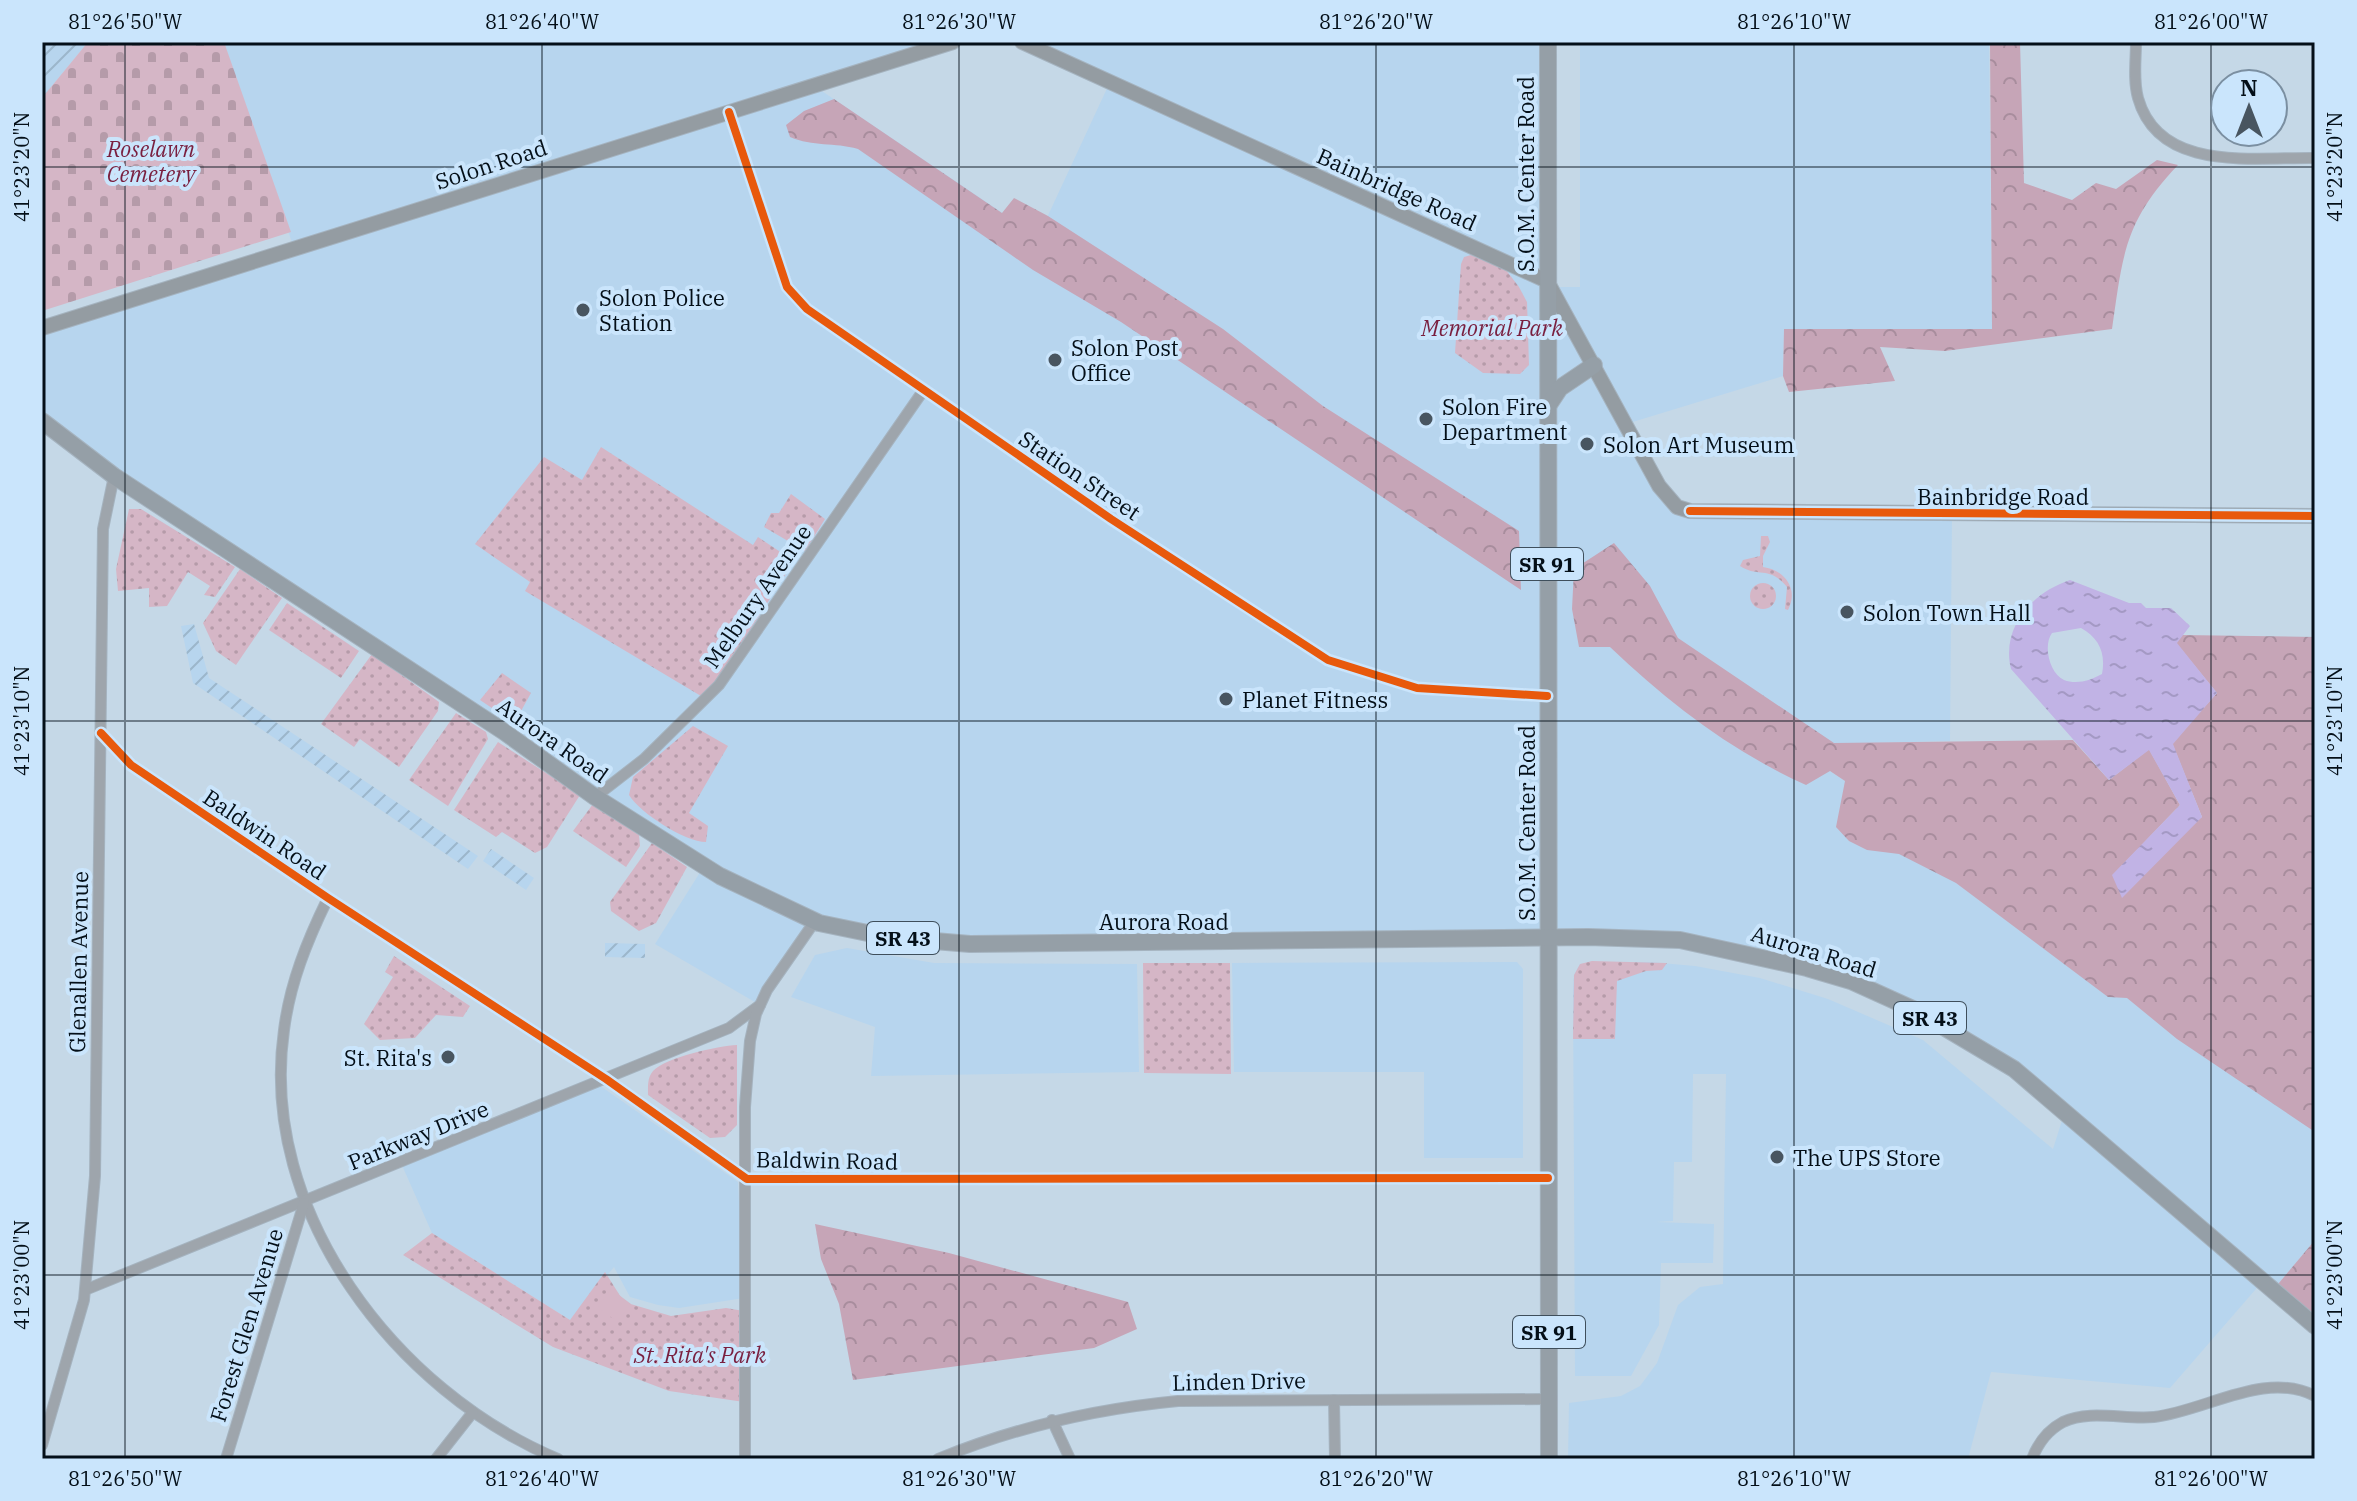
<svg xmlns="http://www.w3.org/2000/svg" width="2357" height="1501" font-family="'IBM Plex Serif',serif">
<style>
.built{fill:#b7d5ee}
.industrial{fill:url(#industrial-furrows)}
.green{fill:url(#green-dots)}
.forest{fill:url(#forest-crowns)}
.cemetery{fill:url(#cemetery-stones)}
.pitch{fill:#d5b6c6}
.water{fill:url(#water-ripples);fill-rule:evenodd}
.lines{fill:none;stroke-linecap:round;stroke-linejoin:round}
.street-casing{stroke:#a5b3bf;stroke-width:12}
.secondary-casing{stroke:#a5b3bf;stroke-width:16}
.primary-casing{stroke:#a5b3bf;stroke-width:18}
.street{stroke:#9ea5ac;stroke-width:10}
.secondary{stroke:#949ca2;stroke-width:14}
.primary{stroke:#959fa7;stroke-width:16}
.cycleway-casing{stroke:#cae5fc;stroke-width:13}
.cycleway{stroke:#e8590c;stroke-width:8}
.ticks{fill:none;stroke:#040f18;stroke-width:2;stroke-opacity:0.45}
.poi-dot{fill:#485560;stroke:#cae5fc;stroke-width:3}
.labels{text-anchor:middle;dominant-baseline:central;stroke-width:8;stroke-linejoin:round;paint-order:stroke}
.shield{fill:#cae5fc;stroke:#3f4f5c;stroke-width:2}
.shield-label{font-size:20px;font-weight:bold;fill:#040f18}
.park-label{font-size:22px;font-style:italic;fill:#791f3f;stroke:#cae5fc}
.street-label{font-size:22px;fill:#040f18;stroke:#cae5fc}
.poi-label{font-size:22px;fill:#040f18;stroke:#cae5fc;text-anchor:start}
.neatline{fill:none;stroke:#040f18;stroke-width:3}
.ticks-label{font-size:20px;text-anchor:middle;fill:#040f18}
</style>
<defs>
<pattern id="industrial-furrows" width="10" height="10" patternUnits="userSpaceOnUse" patternTransform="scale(2)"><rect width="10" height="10" fill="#b7d5ee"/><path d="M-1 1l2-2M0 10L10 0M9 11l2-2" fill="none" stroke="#9cb6cb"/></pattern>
<pattern id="green-dots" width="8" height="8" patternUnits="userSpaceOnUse" patternTransform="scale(2)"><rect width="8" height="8" fill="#d5b6c6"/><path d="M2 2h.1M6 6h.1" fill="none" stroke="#b59ba9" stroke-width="1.8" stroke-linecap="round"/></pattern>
<pattern id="forest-crowns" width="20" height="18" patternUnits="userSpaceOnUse" patternTransform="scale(2)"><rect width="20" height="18" fill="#c6a5b7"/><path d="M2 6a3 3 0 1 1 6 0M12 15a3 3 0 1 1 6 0" fill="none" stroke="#a88d9d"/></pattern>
<pattern id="cemetery-stones" width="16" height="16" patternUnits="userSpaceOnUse" patternTransform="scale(2)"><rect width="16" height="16" fill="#d5b6c6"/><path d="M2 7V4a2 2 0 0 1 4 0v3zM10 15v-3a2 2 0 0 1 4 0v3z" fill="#b59ba9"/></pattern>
<pattern id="water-ripples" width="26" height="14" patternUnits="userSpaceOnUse" patternTransform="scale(2)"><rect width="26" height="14" fill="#c1b3e5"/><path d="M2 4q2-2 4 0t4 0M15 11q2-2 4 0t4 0" fill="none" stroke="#a499c4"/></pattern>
</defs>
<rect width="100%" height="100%" fill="#c5d8e7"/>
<g class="built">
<path d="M222 42H953L813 85 1038 237 1110 82 1022 42H1548V287H1580V42H1989L1992 329H1784L1783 376 1626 424 1677 507 1952 513 1950 741 1791 745 2315 1095V1240L2273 1290 2262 1282 2170 1388 1991 1372 1968 1459H1568L1569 1403 1621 1396 1640 1386 1657 1363 1678 1305 1700 1287 1723 1284 1726 1074H1693L1692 1162H1674L1673 1221 1656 1222 1714 1224 1713 1263H1661L1659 1325 1631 1376H1575L1573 991 1574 975 1580 964 1649 962 1695 966 1760 978 1828 999 1923 1040 2053 1149 2065 1111 2014 1069 1851 981 1680 940 970 944 815 921 760 1005 655 944 704 866 42 421V328L294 248Z"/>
<path d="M847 948 934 963 1137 964 1139 1072 871 1076 875 1027 791 997 815 955Z"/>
<path d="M1517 962 1523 969V1158H1424V1072H1234L1232 963Z"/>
<path d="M596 1083 738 1182 744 1298 679 1308 658 1305 630 1297 614 1267 570 1320 432 1233 401 1163Z"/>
</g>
<g class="industrial">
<path d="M42 42H88L42 98Z"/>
<path d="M194 624 209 678 478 856 468 869 193 683 181 626Z"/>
<path d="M491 849 534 878 526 890 483 861Z"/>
<path d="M605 943 645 944V958L605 957Z"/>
</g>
<g class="green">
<path d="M1471 255 1506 270 1519 287 1527 302 1529 365 1520 374 1483 373 1455 353 1461 264 1464 257Z"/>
<path d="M601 447 753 545 758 537 794 561 706 699 525 591 530 582 475 544 544 457 582 480Z"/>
<path d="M791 494 825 519 805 551 764 527 771 513H779Z"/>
<path d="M129 509H141L235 567 215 597 204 595 210 586 188 572 167 606 149 607V588L118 591 116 569Z"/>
<path d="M1761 536H1768L1770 542 1763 556V567C1785 570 1799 589 1788 610L1785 609 1787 587C1769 565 1758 578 1740 566L1743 560 1760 556Z"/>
<path d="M240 569 282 598 236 665 216 651 203 623Z"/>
<circle cx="1763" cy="596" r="13"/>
<path d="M287 603 359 651 341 678 269 630Z"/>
<path d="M372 654 439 702 438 711 399 767 360 739 354 747 321 724Z"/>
<path d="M502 673 531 693 521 711 530 718 520 727 480 700Z"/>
<path d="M456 713 486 732 488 739 448 806 409 780Z"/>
<path d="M693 726 728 746 689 813 708 826 706 842C685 842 640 813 629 795L633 777Z"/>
<path d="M498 742 580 795 547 847 535 853 502 832 496 837 454 810Z"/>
<path d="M593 804 639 835 640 846 626 867 573 831Z"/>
<path d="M652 843 687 867 656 923 639 931 611 911 610 902Z"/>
<path d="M394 956 470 1006 463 1017 436 1015 415 1038 380 1040 364 1024 393 977 385 972Z"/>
<path d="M1592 961 1667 963 1662 970 1646 971 1617 981 1615 1039H1573L1574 975 1580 964Z"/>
<path d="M1143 963H1230L1231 1074 1144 1073Z"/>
<path d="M737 1045V1125L725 1137 710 1138 648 1095C648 1087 647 1078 653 1071 666 1057 718 1046 737 1045Z"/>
<path d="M432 1233 570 1320 605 1272 624 1302 671 1316 726 1308 744 1311V1402L669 1391 553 1347 403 1255Z"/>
</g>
<g class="forest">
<path d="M1990 42H2020L2024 183 2072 200 2096 183 2116 189 2157 160 2178 165C2124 222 2123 254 2112 329L1945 351 1880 347 1895 381 1789 392 1783 376 1784 329H1992Z"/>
<path d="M834 99 1002 213 1014 198 1048 216 1223 329 1323 406 1519 531 1521 590 1121 322 1033 270 858 149C834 142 813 147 790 137L786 125 804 111Z"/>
<path d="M1614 543 1650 586 1678 638 1834 743 2073 740 2109 780 2149 749 2180 805 2113 875 2202 817 2172 743 2217 693 2176 643 2182 635 2315 637V1132L2177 1039 2127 998 2108 997 1956 883 1899 854 1867 850 1849 841 1836 827 1845 781 1830 771 1806 785C1731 751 1670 704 1610 647H1579L1572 609 1574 569Z"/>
<path d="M815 1224 949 1253 1128 1302 1137 1329 1094 1348 853 1380 839 1304 821 1259Z"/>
<path d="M2315 1240V1326L2273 1290Z"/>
</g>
<path class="cemetery" d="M88 42H224L291 232 42 311V98Z"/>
<path class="pitch" d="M611 1289 631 1304 617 1322 598 1307Z"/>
<path class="water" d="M2070 580 2129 603H2141L2146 608H2171L2190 626 2177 643 2217 693 2173 744 2202 817 2122 898 2112 875 2180 805 2149 750 2109 780 2011 669C2001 628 2031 593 2070 580ZM2081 628C2099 638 2106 653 2102 674 2091 680 2077 685 2064 680 2049 673 2043 645 2052 633Z"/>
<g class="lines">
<g class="street-casing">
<g id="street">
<path d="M2136 42C2136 60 2133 80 2138 98 2159 173 2254 157 2315 158"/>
<path d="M729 112 787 287 807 309 1111 519 1328 660 1417 688 1547 696"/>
<path d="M101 733 131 765 328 898 606 1079 747 1179 1548 1178"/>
<path d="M595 797 644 759 719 685 923 391"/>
<path d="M328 898C307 941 290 983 284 1030 258 1212 396 1391 558 1459"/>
<path d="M85 1290 729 1028 760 1005"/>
<path d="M1334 1400 1335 1459"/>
<path d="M1052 1420 1070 1459"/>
<path d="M42 1445 84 1300 95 1176 103 529 114 476"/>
<path d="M226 1459 304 1203"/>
<path d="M436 1459 473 1412"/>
<path d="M745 1459V1107L750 1041 756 1014 767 990 815 921"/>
<path d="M938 1459C1016 1427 1094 1409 1178 1401L1549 1399"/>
<path d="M2032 1459C2038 1443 2048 1430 2063 1422 2090 1409 2125 1420 2154 1417 2206 1411 2265 1370 2315 1396"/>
</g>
</g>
<g class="secondary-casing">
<g id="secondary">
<path d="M1022 42 1547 281 1659 486 1677 507 1690 511 2315 516"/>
<path d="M42 328 953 42"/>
</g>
</g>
<g class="primary-casing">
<g id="primary">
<path d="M1548 42 1549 1459"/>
<path d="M1548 406 1560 388 1594 365"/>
<path d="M42 421 114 476 503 731 595 797 720 876 819 923 887 937 970 944 1588 937 1680 940 1807 968 1851 981 1915 1010 2014 1069 2315 1326"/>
</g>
</g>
<use href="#street" class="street"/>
<use href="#secondary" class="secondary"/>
<use href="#primary" class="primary"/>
<g class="cycleway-casing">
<g id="cycleway">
<path d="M729 112 787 287 807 309 1111 519 1328 660 1417 688 1547 696"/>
<path d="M1690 511 2315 516"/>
<path d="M101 733 131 765 328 898 606 1079 747 1179 1548 1178"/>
</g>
</g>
<use href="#cycleway" class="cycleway"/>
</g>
<path class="ticks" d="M125 42V1459M542 42V1459M959 42V1459M1376 42V1459M1794 42V1459M2211 42V1459M42 167H2315M42 721H2315M42 1275H2315"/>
<g class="poi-dot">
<circle cx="583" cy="310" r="8"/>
<circle cx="1055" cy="360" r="8"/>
<circle cx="1426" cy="419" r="8"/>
<circle cx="1587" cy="444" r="8"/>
<circle cx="1847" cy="612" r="8"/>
<circle cx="1226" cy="699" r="8"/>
<circle cx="448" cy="1057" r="8"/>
<circle cx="1777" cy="1157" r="8"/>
</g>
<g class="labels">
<g class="shield">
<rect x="1511" y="548" width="72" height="32" rx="6"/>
<rect x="867" y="922" width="72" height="32" rx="6"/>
<rect x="1894" y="1002" width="72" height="32" rx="6"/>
<rect x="1513" y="1316" width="72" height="32" rx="6"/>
</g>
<g class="shield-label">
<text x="1547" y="564">SR 91</text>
<text x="903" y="938">SR 43</text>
<text x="1930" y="1018">SR 43</text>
<text x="1549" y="1332">SR 91</text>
</g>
<g class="park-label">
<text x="151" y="148">Roselawn<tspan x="151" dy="25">Cemetery</tspan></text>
<text x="1492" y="327">Memorial Park</text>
<text x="700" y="1354">St. Rita's Park</text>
</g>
<g class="street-label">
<text transform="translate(491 164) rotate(-18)">Solon Road</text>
<text transform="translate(1525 174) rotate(-90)">S.O.M. Center Road</text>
<text transform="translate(1397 189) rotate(24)">Bainbridge Road</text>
<text transform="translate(1080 475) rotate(34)">Station Street</text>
<text x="2003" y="496">Bainbridge Road</text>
<text transform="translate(757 596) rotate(-55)">Melbury Avenue</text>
<text transform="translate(553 740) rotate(35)">Aurora Road</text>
<text transform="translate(1526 823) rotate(-90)">S.O.M. Center Road</text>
<text transform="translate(265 834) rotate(34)">Baldwin Road</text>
<text x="1164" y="921">Aurora Road</text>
<text transform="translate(1814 951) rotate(17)">Aurora Road</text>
<text transform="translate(78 962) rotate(-89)">Glenallen Avenue</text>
<text transform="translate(418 1135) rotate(-22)">Parkway Drive</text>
<text transform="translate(827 1160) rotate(1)">Baldwin Road</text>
<text transform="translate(246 1325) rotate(-73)">Forest Glen Avenue</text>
<text transform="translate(1239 1381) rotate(-1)">Linden Drive</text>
</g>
<g class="poi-label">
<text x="599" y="297">Solon Police<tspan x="599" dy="25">Station</tspan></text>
<text x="1071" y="347">Solon Post<tspan x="1071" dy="25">Office</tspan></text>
<text x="1442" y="406">Solon Fire<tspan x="1442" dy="25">Department</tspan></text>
<text x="1603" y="444">Solon Art Museum</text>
<text x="1863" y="612">Solon Town Hall</text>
<text x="1242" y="699">Planet Fitness</text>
<text x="432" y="1057" text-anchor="end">St. Rita's</text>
<text x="1793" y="1157">The UPS Store</text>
</g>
</g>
<rect width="2357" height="1501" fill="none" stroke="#cae5fc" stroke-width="88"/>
<g transform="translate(2249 108)"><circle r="38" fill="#cae5fc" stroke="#7b8fa1" stroke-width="2"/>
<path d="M0-6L14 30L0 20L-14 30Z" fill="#485560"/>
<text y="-12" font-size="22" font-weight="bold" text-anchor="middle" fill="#040f18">N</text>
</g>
<rect x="44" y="44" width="2269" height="1413" class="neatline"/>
<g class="ticks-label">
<text x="125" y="29">81°26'50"W</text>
<text x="542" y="29">81°26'40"W</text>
<text x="959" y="29">81°26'30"W</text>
<text x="1376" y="29">81°26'20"W</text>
<text x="1794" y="29">81°26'10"W</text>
<text x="2211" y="29">81°26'00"W</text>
<text transform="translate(22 167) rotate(-90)" y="7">41°23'20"N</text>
<text transform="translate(2335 167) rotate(-90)" y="7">41°23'20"N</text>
<text transform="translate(22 721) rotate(-90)" y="7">41°23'10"N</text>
<text transform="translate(2335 721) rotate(-90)" y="7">41°23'10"N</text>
<text transform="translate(22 1275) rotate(-90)" y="7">41°23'00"N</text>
<text transform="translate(2335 1275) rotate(-90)" y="7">41°23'00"N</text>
<text x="125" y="1486">81°26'50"W</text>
<text x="542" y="1486">81°26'40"W</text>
<text x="959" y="1486">81°26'30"W</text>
<text x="1376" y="1486">81°26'20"W</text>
<text x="1794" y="1486">81°26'10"W</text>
<text x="2211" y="1486">81°26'00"W</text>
</g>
</svg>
